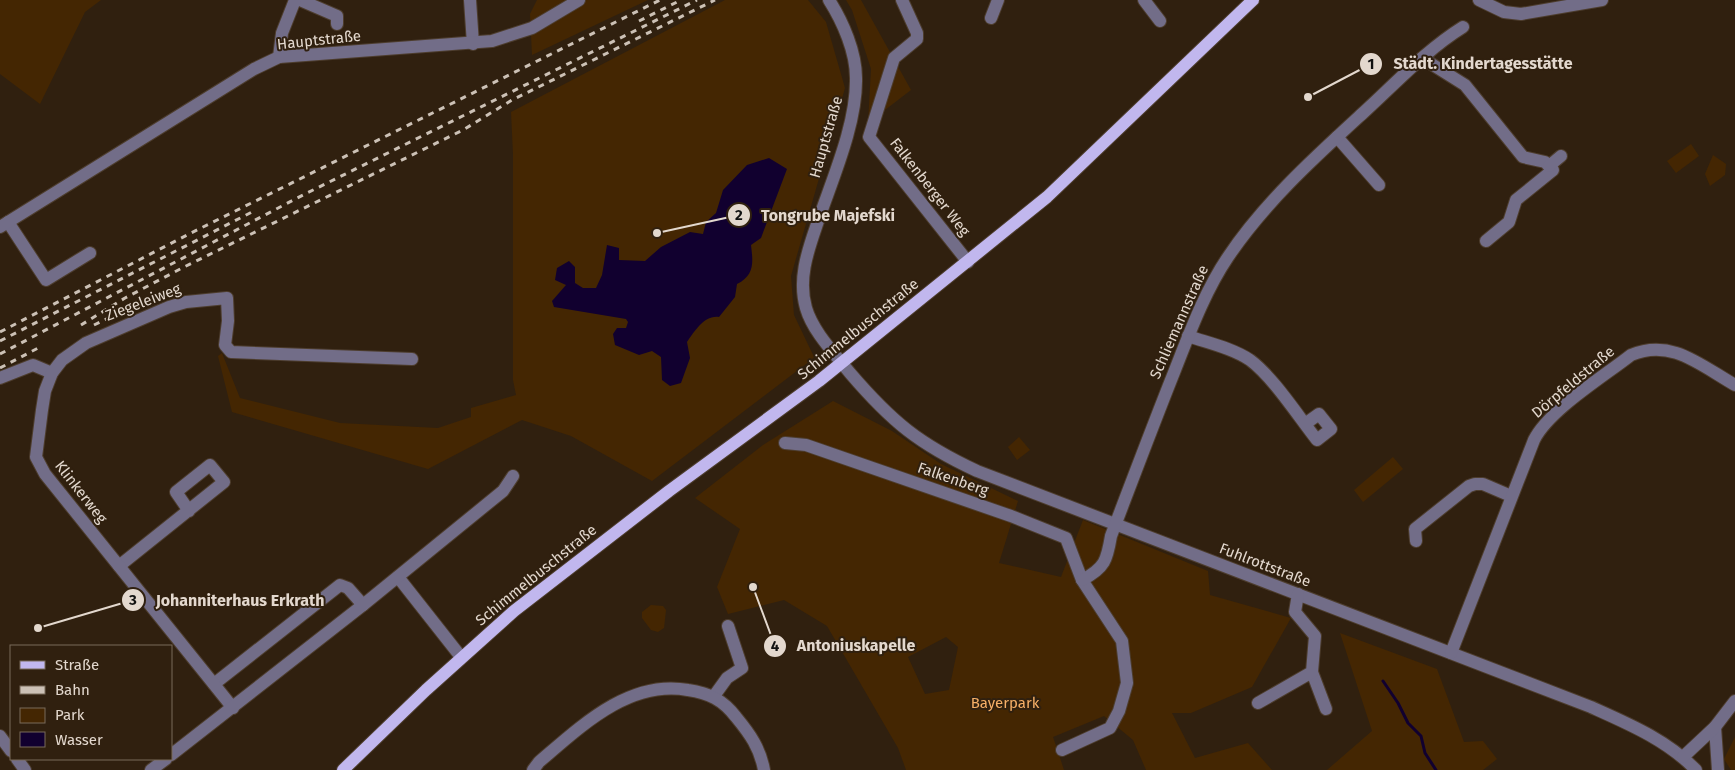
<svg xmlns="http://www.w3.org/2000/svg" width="1735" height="770" font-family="'Fira Sans',sans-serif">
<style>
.green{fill:#442602;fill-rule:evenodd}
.water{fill:#11002f}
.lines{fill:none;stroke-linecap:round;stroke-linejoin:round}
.stream{stroke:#11002f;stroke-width:3}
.minor-casing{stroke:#4d3d2e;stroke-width:14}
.major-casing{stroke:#4d3d2e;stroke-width:14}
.minor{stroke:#726d88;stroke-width:12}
.major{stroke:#c1b7ee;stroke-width:12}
.rail{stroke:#ccc1b6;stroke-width:3;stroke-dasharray:6 6;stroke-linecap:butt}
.labels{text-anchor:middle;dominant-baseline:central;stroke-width:4;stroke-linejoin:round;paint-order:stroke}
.street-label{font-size:15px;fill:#e3d8ce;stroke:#30200f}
.park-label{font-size:15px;fill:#f6af67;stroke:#30200f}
.leader{fill:none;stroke:#e3d8ce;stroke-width:2}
.callout-dot{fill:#e3d8ce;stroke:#30200f;stroke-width:2}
.mark-label{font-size:15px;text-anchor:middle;font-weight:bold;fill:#111}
.callout-label{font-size:16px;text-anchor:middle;font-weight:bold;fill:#e3d8ce;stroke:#30200f;stroke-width:4;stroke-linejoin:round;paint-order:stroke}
</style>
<rect width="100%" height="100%" fill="#30200f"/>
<g class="green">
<path d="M0 0H101L85 12 40 104 0 74Z"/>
<path d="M537 0H648L532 55 530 14Z"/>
<path d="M725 0H808L826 22 845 88 791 276 794 315 814 357 810 361 652 481 571 436 522 420 428 469 232 412 218 356 222 353 240 398 340 423 438 428 471 417V408L516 395 513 380V154L511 112Z"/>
<path d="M846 0H861L911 90 868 123 871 69 852 10Z"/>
<path d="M1691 144 1699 156 1676 173 1667 161Z"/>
<path d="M1713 155 1726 164 1725 175 1710 186 1705 174Z"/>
<path d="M833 401 892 431 941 464 1018 501 999 563 1061 577 1083 520 1208 571 1210 595 1291 618 1252 687 1191 713H1172L1195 758 1248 743 1272 770H1146L1133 740 1104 716 1053 737 1064 770H906L898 748 827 626 784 600 728 614 717 587 740 529 695 498 763 445ZM946 637 958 647 949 690 925 694 908 657Z"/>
<path d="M1019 437 1030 450 1017 460 1008 447Z"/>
<path d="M1393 457 1403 469 1363 502 1354 490Z"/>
<path d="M651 605 663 606 666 610 664 628 658 632 651 630 642 618V612Z"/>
<path d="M1340 633 1437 669 1464 742 1483 741 1497 759 1483 770H1327L1372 731Z"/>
<path d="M1735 737V770H1731L1724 759Z"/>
</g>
<path class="water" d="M769 158 787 169 761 238 751 245C753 262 755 275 737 284L735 297 719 317C704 315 695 331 687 342L690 358 681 383 670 386 662 380 661 357 652 351 639 355 615 345 613 334 617 328H626L628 322 626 319 554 307 552 301 566 285 555 280 557 268 569 261 575 267V283L583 288H596L602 275 607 245 619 248V260L645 261 661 247 690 232 703 234 706 222 716 213 723 190 747 165Z"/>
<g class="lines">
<path class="stream" d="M1383 681 1398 703 1408 723 1421 736 1425 753 1436 770"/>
<g class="minor-casing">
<g id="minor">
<path d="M300 0 337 16V24"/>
<path d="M470 0 473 44"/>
<path d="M829 0C843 22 856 52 856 78 857 125 831 182 816 227 807 253 798 280 806 308 813 332 835 354 850 373 892 422 919 444 977 471L1591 707C1629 724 1667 740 1696 770"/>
<path d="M902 0 917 33V39L894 58 869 137 968 262"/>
<path d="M1144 0 1160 21"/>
<path d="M1479 0 1504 12 1521 14 1602 0"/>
<path d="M991 18 998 0"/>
<path d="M279 57 282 33 295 0"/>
<path d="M1422 58 1465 85 1523 157 1545 162 1553 170 1516 200 1509 222 1486 241"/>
<path d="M1337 137 1379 185"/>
<path d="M1549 166 1561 156"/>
<path d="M8 222 46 280 90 253"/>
<path d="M0 227 254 69 279 57 492 41 532 28 579 0"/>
<path d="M1188 336C1208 343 1232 348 1250 360 1273 377 1298 416 1317 440L1331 429 1319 414 1305 424"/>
<path d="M0 378 33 365 52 373"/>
<path d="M785 443 806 445 1011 516 1066 538 1082 580 1122 641 1127 683 1119 711 1110 728 1062 750"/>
<path d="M1416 541 1415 529 1469 486 1475 484H1483L1511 496"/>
<path d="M119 566 224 482 210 465 176 492 189 511"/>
<path d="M398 577 461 657"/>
<path d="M1082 580C1105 568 1107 560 1111 536 1132 481 1153 425 1175 370 1190 332 1205 291 1228 257 1264 203 1315 157 1363 113 1395 84 1426 50 1463 27"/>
<path d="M1451 653 1534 440C1549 410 1603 377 1631 355 1671 338 1700 365 1735 385"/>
<path d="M1312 672 1326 709"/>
<path d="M214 684 340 585 348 588 363 605"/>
<path d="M714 696 727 678 742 668 728 626"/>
<path d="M1258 703 1312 672 1315 636 1295 612 1298 594"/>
<path d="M233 708 45 474 36 457 42 410 45 391 52 373 62 360 86 343 169 307 186 302 227 298 228 321 225 345 231 352 412 359"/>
<path d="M1715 727 1718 770"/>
<path d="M0 736 11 751"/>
<path d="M171 755 363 605 503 491 513 476"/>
<path d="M1683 757 1715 727 1735 701"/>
<path d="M17 759 25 770"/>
<path d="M151 770 166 759"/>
<path d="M533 770 539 762C580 727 629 679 688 690 709 693 723 700 736 717 750 734 760 748 764 770"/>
</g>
</g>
<g class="major-casing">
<path id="major" d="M343 770 426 690 514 611 669 491 819 381 1047 197 1253 0"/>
</g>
<use href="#minor" class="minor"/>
<use href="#major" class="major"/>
<g class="rail">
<path d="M639 21 681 0"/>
<path d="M81 325 125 298 184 267 463 130 512 100 715 0"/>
<path d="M94 325 127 309"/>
<path d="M0 332 191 233 660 0"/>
<path d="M0 341 252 212"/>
<path d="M0 354 303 195 697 0"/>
<path d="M0 368 42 346"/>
</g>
</g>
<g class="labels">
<g class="street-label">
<text transform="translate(319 40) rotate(-6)">Hauptstraße</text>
<text transform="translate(826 137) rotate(-74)">Hauptstraße</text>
<text transform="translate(930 187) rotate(52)">Falkenberger Weg</text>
<text transform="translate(143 302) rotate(-21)">Ziegeleiweg</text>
<text transform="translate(1179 322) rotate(-66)">Schliemannstraße</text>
<text transform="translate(858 329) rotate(-39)">Schimmelbuschstraße</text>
<text transform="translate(1573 382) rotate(-40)">Dörpfeldstraße</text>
<text transform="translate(953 479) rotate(19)">Falkenberg</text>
<text transform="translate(81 492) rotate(52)">Klinkerweg</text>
<text transform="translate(1265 565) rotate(21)">Fuhlrottstraße</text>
<text transform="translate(536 575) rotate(-39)">Schimmelbuschstraße</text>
</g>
<g class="park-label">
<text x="1005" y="703">Bayerpark</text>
</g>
</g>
<path class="leader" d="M1308 97L1371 64M657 233L739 215M38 628L133 600M753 587L775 646"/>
<g class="callout-dot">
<circle cx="1308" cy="97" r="5"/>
<circle cx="657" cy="233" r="5"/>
<circle cx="38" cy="628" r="5"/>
<circle cx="753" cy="587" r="5"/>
<circle cx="1371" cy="64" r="12"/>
<circle cx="739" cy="215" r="12"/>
<circle cx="133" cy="600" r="12"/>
<circle cx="775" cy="646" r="12"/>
</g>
<g class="mark-label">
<text x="1371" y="69">1</text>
<text x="739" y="220">2</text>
<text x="133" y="605">3</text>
<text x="775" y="651">4</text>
</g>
<g class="callout-label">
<text x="1483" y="69">Städt. Kindertagesstätte</text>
<text x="828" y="221">Tongrube Majefski</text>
<text x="240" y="606">Johanniterhaus Erkrath</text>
<text x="856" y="651">Antoniuskapelle</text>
</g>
<rect x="10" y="645" width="162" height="115" fill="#30200f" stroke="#786a5b"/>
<rect x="20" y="661" width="25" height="8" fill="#c1b7ee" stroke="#786a5b"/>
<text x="55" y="670" font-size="15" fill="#e3d8ce">Straße</text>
<rect x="20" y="686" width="25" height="8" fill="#ccc1b6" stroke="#786a5b"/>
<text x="55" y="695" font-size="15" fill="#e3d8ce">Bahn</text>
<rect x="20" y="708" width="25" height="15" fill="#442602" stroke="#786a5b"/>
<text x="55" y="720" font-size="15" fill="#e3d8ce">Park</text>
<rect x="20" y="732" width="25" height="15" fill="#11002f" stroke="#786a5b"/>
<text x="55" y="745" font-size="15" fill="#e3d8ce">Wasser</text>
</svg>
